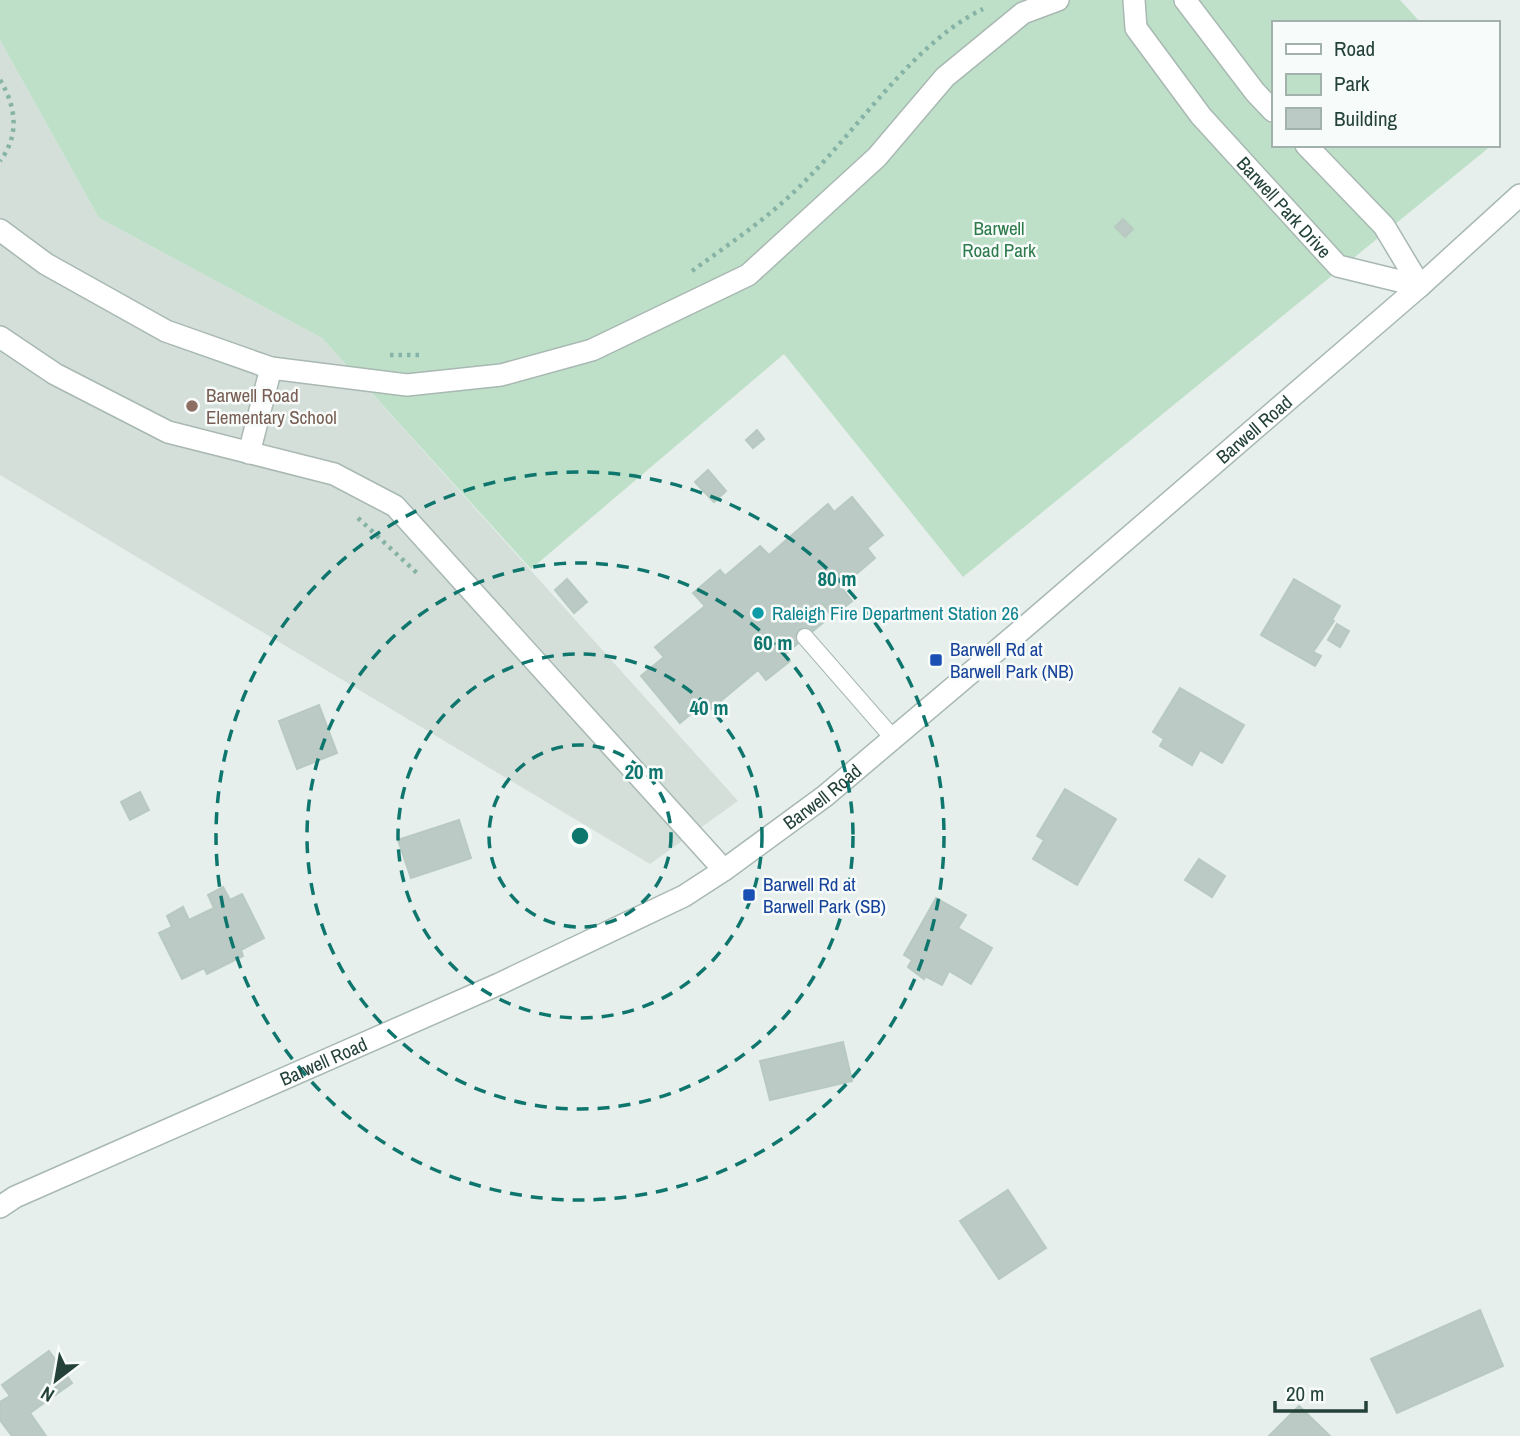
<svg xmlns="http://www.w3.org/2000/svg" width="1520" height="1436" font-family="'Archivo Narrow',sans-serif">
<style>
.built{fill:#d4dfda}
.green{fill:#bfe0c8}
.building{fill:#bbcac4;stroke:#b8c9c2;stroke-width:2}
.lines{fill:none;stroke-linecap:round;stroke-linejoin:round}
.service-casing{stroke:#a8b8b2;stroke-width:18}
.minor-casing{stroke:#a8b8b2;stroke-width:24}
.tertiary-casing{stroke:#a8b8b2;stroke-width:24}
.path{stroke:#86b3a5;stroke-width:4.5;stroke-dasharray:3.5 5;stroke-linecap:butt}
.service{stroke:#fff;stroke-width:16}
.minor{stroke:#fff;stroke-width:21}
.tertiary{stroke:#fff;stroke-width:21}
.ring{fill:none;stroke:#0f766e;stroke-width:3.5;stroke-dasharray:12 9}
.education-dot{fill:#8d6e63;stroke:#f7fbf9;stroke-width:2.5}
.culture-dot{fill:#0f9aa8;stroke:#f7fbf9;stroke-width:2.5}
.transit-dot{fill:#1a4fb4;stroke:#f7fbf9;stroke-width:2.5}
.labels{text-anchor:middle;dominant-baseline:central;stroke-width:5;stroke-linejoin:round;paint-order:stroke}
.street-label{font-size:19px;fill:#24423a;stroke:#f7fbf9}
.park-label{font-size:19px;fill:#2d7a4b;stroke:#f7fbf9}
.education-label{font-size:19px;fill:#785e54;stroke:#f7fbf9;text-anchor:start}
.culture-label{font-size:19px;fill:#0d838f;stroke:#f7fbf9;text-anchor:start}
.transit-label{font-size:19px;fill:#164399;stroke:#f7fbf9;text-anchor:start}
.centre{fill:#0f766e;stroke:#f7fbf9;stroke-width:3.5}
.ring-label{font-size:21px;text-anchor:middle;font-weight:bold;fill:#0f766e;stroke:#f7fbf9;stroke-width:5;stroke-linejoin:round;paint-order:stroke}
</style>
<rect width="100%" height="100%" fill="#e6efeb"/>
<path class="built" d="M0 40 99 218 322 338 738 801 650 864 0 475Z"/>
<path class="green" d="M0 0H1400L1421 23H1273V145H1492L963 577 784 354 531 569 322 338 99 218 0 40Z"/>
<g class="building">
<path d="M1123 219 1133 229 1125 237 1115 227Z"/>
<path d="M757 430 764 439 753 448 746 440Z"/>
<path d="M708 470 726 491 714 502 695 482Z"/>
<path d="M852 497 883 535 867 548 875 558 841 587 852 601 832 617 823 604 816 610 825 621 785 654 790 661 766 680 758 670 711 709 705 702 680 723 641 676 664 657 655 647 705 606 693 593 720 570 725 576 760 546 769 555 828 504 834 512Z"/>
<path d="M567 579 587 602 574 613 555 590Z"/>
<path d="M1294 579 1340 606 1332 620 1334 621 1313 652 1321 656 1315 666 1261 635Z"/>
<path d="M1337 624 1349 631 1340 647 1328 640Z"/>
<path d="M1180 688 1244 725 1222 763 1200 750 1192 765 1160 746 1164 739 1153 732Z"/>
<path d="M319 705 337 753 297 769 279 721Z"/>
<path d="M1065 789 1116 819 1077 885 1033 859 1044 840 1037 836Z"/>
<path d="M140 792 149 810 130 820 121 802Z"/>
<path d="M459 820 471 858 411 878 398 840Z"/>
<path d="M1199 859 1225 876 1212 897 1185 880Z"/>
<path d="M223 887 230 900 242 894 264 938 241 950 243 956 207 974 204 968 182 979 159 933 172 927 167 916 183 907 189 920 214 908 208 895Z"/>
<path d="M936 898 966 915 958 928 992 948 971 984 949 971 942 985 925 976 924 979 908 967 912 960 904 955Z"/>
<path d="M843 1042 852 1081 770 1100 760 1061Z"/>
<path d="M1008 1190 1046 1248 999 1279 960 1221Z"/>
<path d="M1480 1310 1503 1366 1397 1413 1371 1359Z"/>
<path d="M49 1351 72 1383 30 1413 46 1436H12L0 1420V1402L10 1396 2 1385Z"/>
<path d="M1299 1406 1330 1436H1269Z"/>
</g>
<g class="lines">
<g class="service-casing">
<path id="service" d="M805 637 893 738"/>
</g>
<g class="minor-casing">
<g id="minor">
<path id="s1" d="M1134 0 1136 28 1201 116 1338 266 1420 286"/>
<path d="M1185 0 1255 92 1273 111"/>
<path d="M1306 145 1384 226 1420 286"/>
<path d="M0 230 46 264 166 331 271 368 407 385 501 375 592 350 748 275 877 157 945 77 1023 13 1058 0"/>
<path d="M0 337 55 374 168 432 334 474 395 506 724 870"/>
<path d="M249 453 271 368"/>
</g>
</g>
<g class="tertiary-casing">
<g id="tertiary">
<path id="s2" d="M0 1207 15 1197 499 984 684 896 724 870 825 796 1026 626 1420 286 1520 195"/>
</g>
</g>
<g class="path">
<path d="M0 80C16 106 20 135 0 161"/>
<path d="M692 271C732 242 774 214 808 178 860 126 917 40 983 9"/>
<path d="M390 355H423"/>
<path d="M358 518 418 574"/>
</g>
<use href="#service" class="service"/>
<use href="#minor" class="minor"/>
<use href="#tertiary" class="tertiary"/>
</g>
<g class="ring">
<circle cx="580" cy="836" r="91"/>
<circle cx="580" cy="836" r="182"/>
<circle cx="580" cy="836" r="273"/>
<circle cx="580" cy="836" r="364"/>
</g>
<circle class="education-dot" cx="192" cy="406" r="7"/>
<circle class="culture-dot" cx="758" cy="613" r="7"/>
<g class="transit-dot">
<rect x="929" y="653" width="14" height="14" rx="3.5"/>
<rect x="742" y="888" width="14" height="14" rx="3.5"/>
</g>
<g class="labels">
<g class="street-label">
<text stroke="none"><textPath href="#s1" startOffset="261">Barwell Park Drive</textPath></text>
<text stroke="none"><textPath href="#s2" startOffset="1489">Barwell Road</textPath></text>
<text stroke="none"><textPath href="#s2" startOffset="922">Barwell Road</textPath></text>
<text stroke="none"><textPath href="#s2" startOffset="355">Barwell Road</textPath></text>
</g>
<g class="park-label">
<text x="999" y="228">Barwell<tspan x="999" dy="22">Road Park</tspan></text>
</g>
<g class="education-label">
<text x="206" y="395">Barwell Road<tspan x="206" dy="22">Elementary School</tspan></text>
</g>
<g class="culture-label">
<text x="772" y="613">Raleigh Fire Department Station 26</text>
</g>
<g class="transit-label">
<text x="950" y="649">Barwell Rd at<tspan x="950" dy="22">Barwell Park (NB)</tspan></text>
<text x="763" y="884">Barwell Rd at<tspan x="763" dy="22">Barwell Park (SB)</tspan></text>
</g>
</g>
<circle cx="580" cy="836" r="10" class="centre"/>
<g class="ring-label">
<text x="837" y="586">80 m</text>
<text x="773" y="650">60 m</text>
<text x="709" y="715">40 m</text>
<text x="644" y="779">20 m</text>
</g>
<rect x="1272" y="21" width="228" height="126" fill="#f7fbf9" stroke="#a3b1ad" stroke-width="2"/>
<rect x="1286" y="44" width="35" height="10" fill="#ffffff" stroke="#a3b1ad" stroke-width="2"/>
<text x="1334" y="56" font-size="21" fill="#24423a">Road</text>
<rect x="1286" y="74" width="35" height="21" fill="#bfe0c8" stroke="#a3b1ad" stroke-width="2"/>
<text x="1334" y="91" font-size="21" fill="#24423a">Park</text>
<rect x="1286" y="108" width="35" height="21" fill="#bbcac4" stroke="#a3b1ad" stroke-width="2"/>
<text x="1334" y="126" font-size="21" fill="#24423a">Building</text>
<g transform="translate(56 1380) rotate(211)" stroke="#f7fbf9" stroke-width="5" paint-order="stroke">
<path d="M0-5L12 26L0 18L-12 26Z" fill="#24423a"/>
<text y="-10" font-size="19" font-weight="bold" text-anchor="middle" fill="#24423a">N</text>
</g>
<path d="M1275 1401v10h91v-10" fill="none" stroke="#24423a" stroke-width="3.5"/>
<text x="1286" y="1401" font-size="21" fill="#24423a" stroke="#f7fbf9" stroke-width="5" paint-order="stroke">20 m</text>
</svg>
